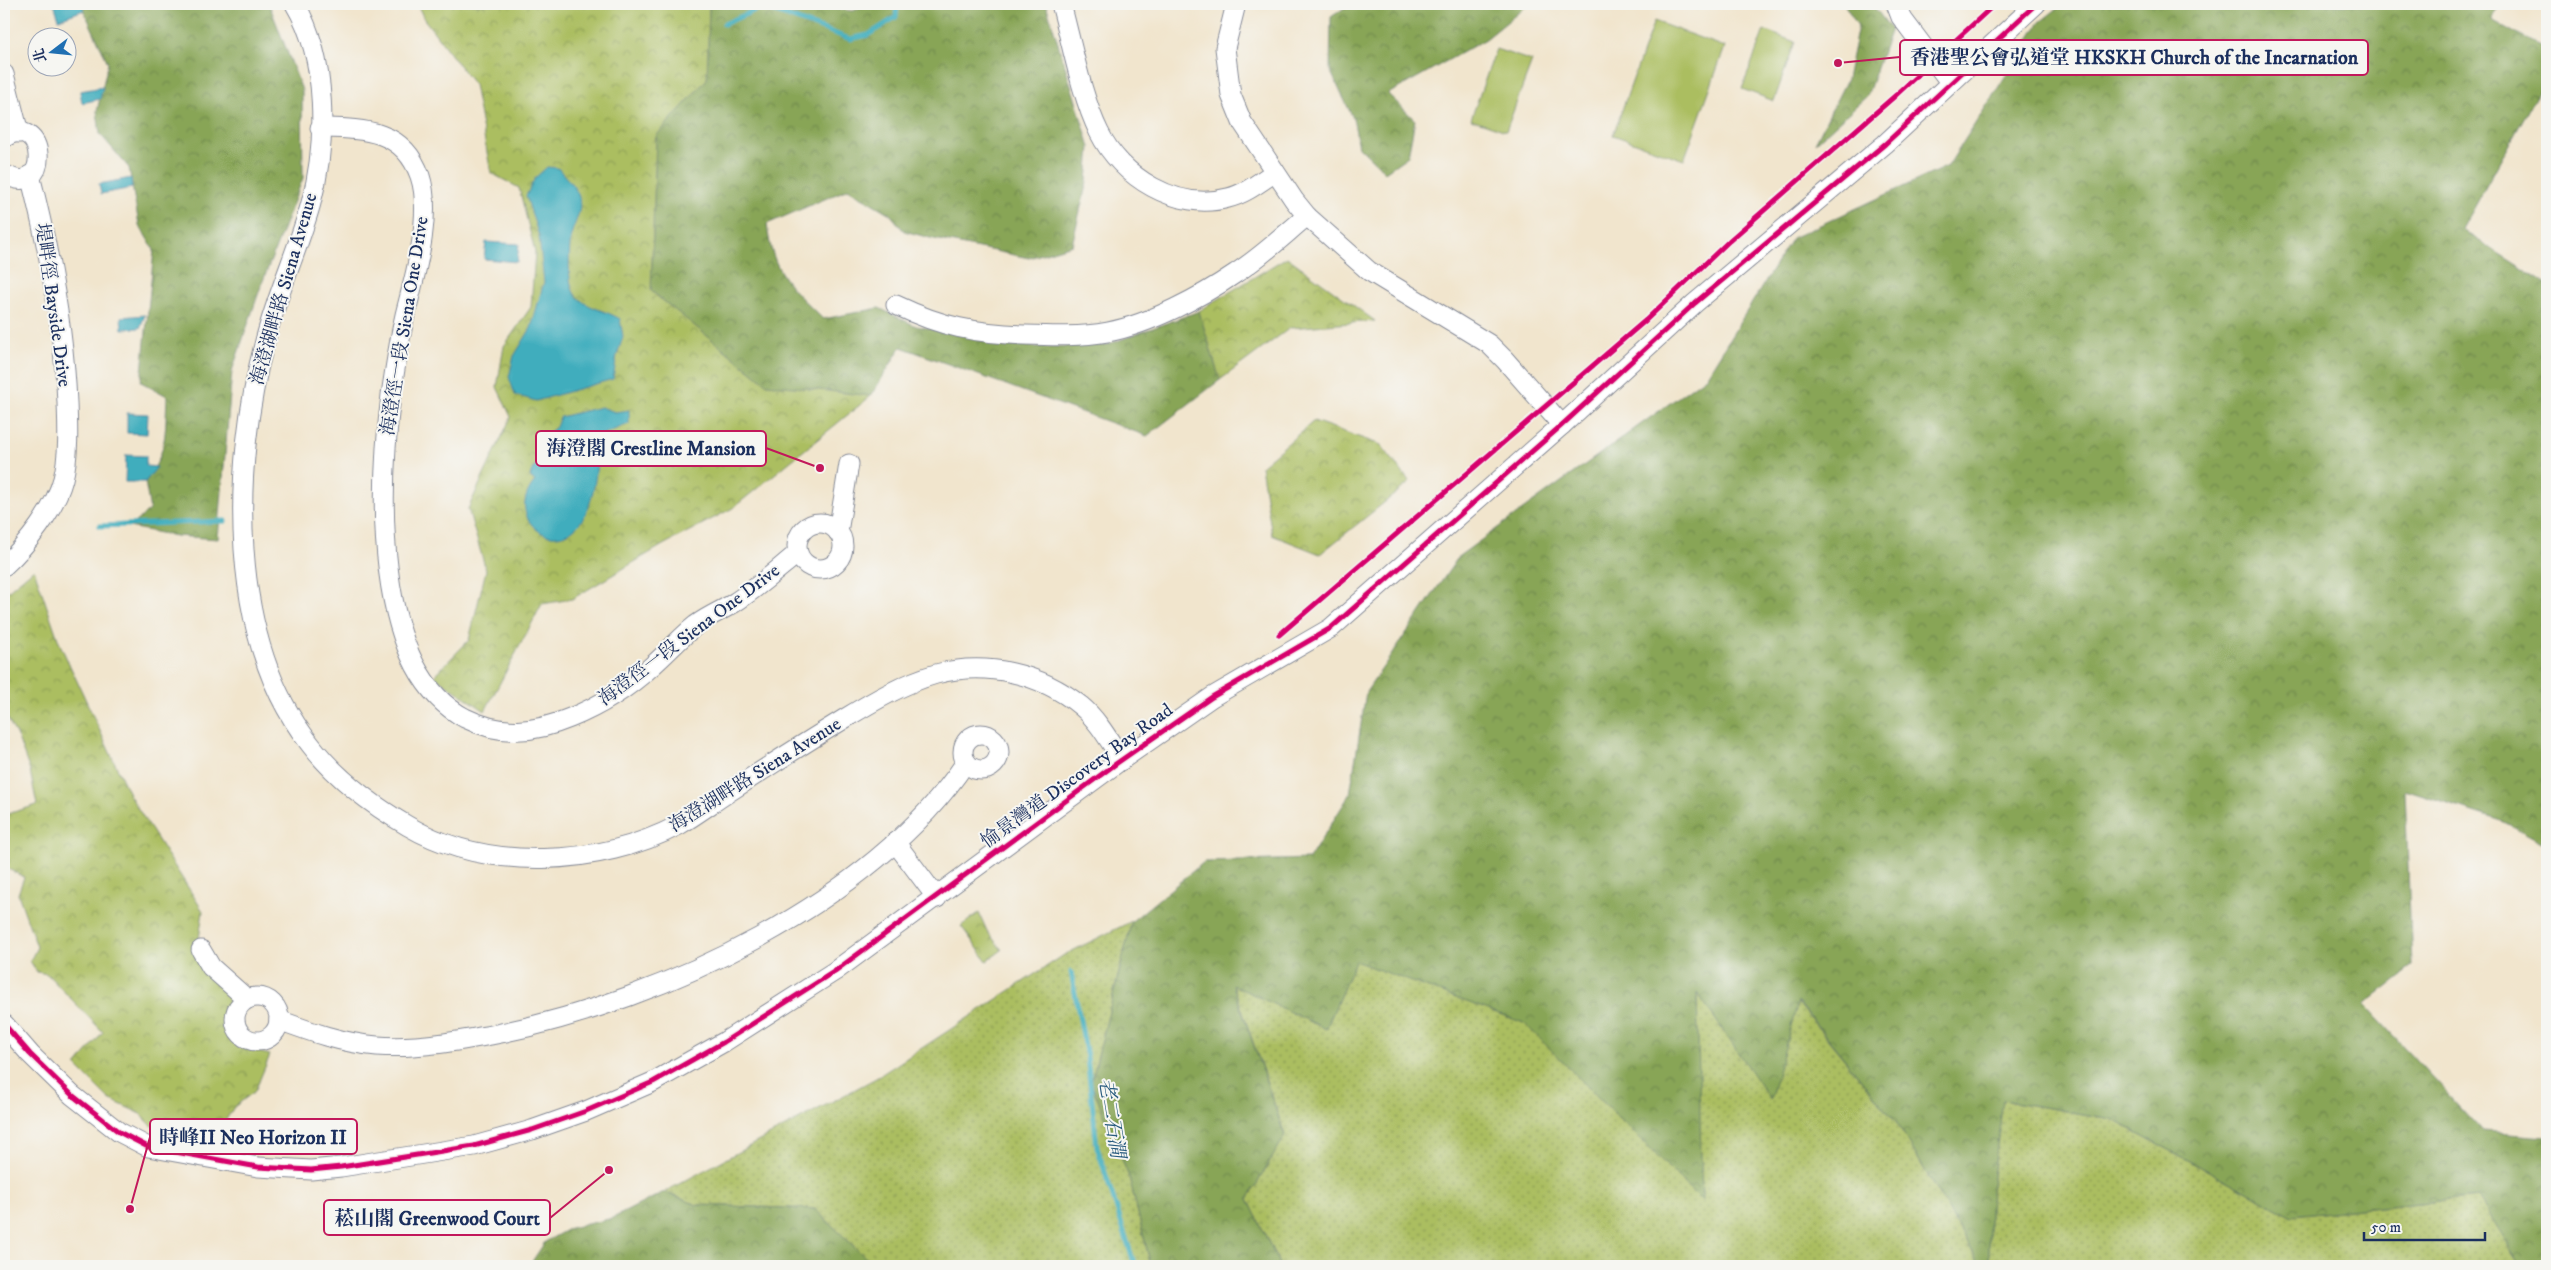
<svg xmlns="http://www.w3.org/2000/svg" width="2551" height="1270" font-family="'IM FELL DW Pica','Noto Serif TC',serif">
<style>
.grass{fill:url(#grass-dots);stroke:#637660}
.forest{fill:url(#forest-crowns);stroke:#526a5a}
.park{fill:url(#park-crowns);stroke:#637660}
.pitch{fill:#abbe61;stroke:#637660}
.water{fill:#3fadbd;stroke:#2d6e8e}
.lines{fill:none;stroke-linecap:round;stroke-linejoin:round}
.stream{stroke:#3fadbd;stroke-width:5}
.minor-casing{stroke:#868a96;stroke-width:21}
.minor{stroke:#fff;stroke-width:19}
.cycleway-casing{stroke:#f6f6f2;stroke-width:8}
.cycleway{stroke:#d6006c;stroke-width:5}
.labels{text-anchor:middle;dominant-baseline:central;stroke-width:4;stroke-linejoin:round;paint-order:stroke}
.street-label{font-size:19px;fill:#1b2f5e;stroke:#f6f6f2}
.water-label{font-size:20px;font-style:italic;fill:#285b7f;stroke:#f6f6f2}
.leader{fill:none;stroke:#c2185b;stroke-width:2}
.callout-dot{fill:#c2185b;stroke:#f6f6f2;stroke-width:2}
.callout{fill:#f6f6f2;stroke:#c2185b;stroke-width:2}
.callout-label{font-size:20px;text-anchor:middle;font-weight:bold;fill:#1b2f5e}
</style>
<defs>
<pattern id="grass-dots" width="8" height="8" patternUnits="userSpaceOnUse" patternTransform="scale(1.25)"><rect width="8" height="8" fill="#abbe61"/><path d="M2 2h.1M6 6h.1" fill="none" stroke="#8a9b53" stroke-width="1.8" stroke-linecap="round"/></pattern>
<pattern id="forest-crowns" width="20" height="18" patternUnits="userSpaceOnUse" patternTransform="scale(1.25)"><rect width="20" height="18" fill="#88a557"/><path d="M2 6a3 3 0 1 1 6 0M12 15a3 3 0 1 1 6 0" fill="none" stroke="#6e874b"/></pattern>
<pattern id="park-crowns" width="20" height="18" patternUnits="userSpaceOnUse" patternTransform="scale(1.25)"><rect width="20" height="18" fill="#abbe61"/><path d="M2 6a3 3 0 1 1 6 0M12 15a3 3 0 1 1 6 0" fill="none" stroke="#8a9b53"/></pattern>
</defs>
<rect width="100%" height="100%" fill="#f6f6f2"/>
<filter id="ink" filterUnits="userSpaceOnUse"><feTurbulence type="fractalNoise" baseFrequency=".02" numOctaves="2"/><feDisplacementMap in="SourceGraphic" scale="10" xChannelSelector="R" yChannelSelector="G"/><feConvolveMatrix kernelMatrix="1 2 1 2 8 2 1 2 1" color-interpolation-filters="sRGB"/></filter>
<filter id="wash" filterUnits="userSpaceOnUse"><feTurbulence type="fractalNoise" baseFrequency=".0096" numOctaves="4" result="noise"/><feDisplacementMap in="SourceGraphic" scale="20" xChannelSelector="R" yChannelSelector="G"/><feGaussianBlur stdDeviation="1.12" result="paint"/><feColorMatrix in="noise" values="0 0 0 0 0 0 0 0 0 0 0 0 0 0 0 0 0 1.4 0 .05"/><feComposite in="paint" operator="in"/></filter>
<g filter="url(#wash)">
<rect width="100%" height="100%" fill="#f1e5cd"/>
<g class="grass">
<path d="M1132 921 1091 1083 1129 1177 1151 1266H883L868 1260 815 1209 697 1205 664 1192 876 1078 1064 955Z"/>
<path d="M1355 960 1524 1023 1701 1200 1697 992 1770 1099 1797 1002 1899 1126 1981 1266H1840L1837 1262 1838 1266H1280L1248 1199 1285 1135 1233 984 1326 1029Z"/>
<path d="M2002 1100 2112 1119 2292 1216 2479 1197 2521 1266H1989V1207Z"/>
</g>
<g class="forest">
<path d="M81 4H269L302 90 303 178 261 286 232 371 218 539 176 536 129 527 150 510 145 482C168 452 165 432 167 396L141 382 154 250 139 225 129 168 100 134 97 111 108 63Z"/>
<path d="M709 4H803L853 11 867 4H1046L1090 147 1087 181 1072 245 1029 258 934 239 904 231 890 214 848 189 767 224C772 273 790 287 823 319L879 308 916 326 1035 347 1106 345 1199 311 1220 380 1147 436 901 347 871 396 767 384 651 291 656 136 707 79Z"/>
<path d="M1350 4H1529L1486 39 1388 94 1415 120 1408 156 1385 172 1359 147 1353 118 1330 70 1331 17Z"/>
<path d="M1844 4H1872L1891 29 1867 96 1815 143 1847 79 1858 26Z"/>
<path d="M2063 4H2499L2492 20 2547 51V76L2462 230 2547 284V845L2507 823 2405 790 2412 967 2364 1004 2483 1132 2547 1137V1266H2521L2478 1197 2292 1216 2112 1119 2003 1100 1989 1207V1266H1981L1899 1126 1798 1002 1770 1100 1697 992 1702 1201 1524 1023 1355 961 1326 1029 1233 985 1285 1136 1248 1199 1280 1266H1151L1129 1177 1091 1083 1132 921 1204 862 1309 859 1350 794 1366 692 1459 556 1706 377 1792 238 1948 166 2040 22Z"/>
<path d="M664 1192 697 1205 815 1209 868 1260 883 1266H529L545 1242 570 1228 613 1218Z"/>
</g>
<g class="park">
<path d="M417 4H709L707 79 656 136 651 291 767 384 871 396 733 508 663 545 572 599 542 604 485 711 434 676 469 640 486 570 468 509 511 417 497 387 504 346 531 307 535 252 519 188 491 173 474 85 424 19Z"/>
<path d="M1287 257 1375 321 1290 328 1220 380 1199 311Z"/>
<path d="M1314 421 1381 445 1410 482 1320 554 1272 535 1261 466Z"/>
<path d="M34 569 59 642 130 796 203 911 196 960 232 1000 222 1026 247 1049 270 1055 255 1091 234 1107 222 1126 196 1132H170L155 1129 139 1113 109 1099 76 1066 103 1032 47 974 37 972 30 961 37 947 18 894 24 877 4 867V815L37 805 30 771 18 738 4 712V594Z"/>
<path d="M979 913 987 931 1002 950 987 961 961 926Z"/>
</g>
<g class="pitch">
<path d="M1654 21 1725 47 1684 160 1613 135Z"/>
<path d="M1764 30 1795 42 1774 101 1742 89Z"/>
<path d="M1496 49 1532 61 1506 131 1471 119Z"/>
</g>
<g class="water">
<path d="M54 4H81L84 10 59 19Z"/>
<path d="M103 87 100 99 82 103 80 91Z"/>
<path d="M547 167 558 168C564 176 573 184 577 192 585 208 574 222 571 236 569 250 567 281 574 293 584 308 606 310 620 319L623 337 617 355 613 379 536 401 515 395 509 377 514 356 531 328 544 282 539 236 526 196 535 178Z"/>
<path d="M131 178 132 188 101 194 99 184Z"/>
<path d="M486 242 519 244 517 262 484 259Z"/>
<path d="M145 315 140 328 122 329 121 317Z"/>
<path d="M601 407 615 412 629 410V424L598 436C594 446 598 452 597 462 595 488 589 533 557 536 539 538 522 519 525 502 526 494 530 487 535 481L530 477C535 458 550 459 547 434L556 427 560 417Z"/>
<path d="M127 413 148 414 147 434 127 433Z"/>
<path d="M126 455 146 456V466L157 467 145 482H125Z"/>
</g>
<g class="lines">
<g class="stream">
<path d="M724 24 762 7 850 39 868 35 896 17 897 4"/>
<path d="M100 526 225 521"/>
<path d="M1071 972 1087 1057 1097 1147 1135 1266"/>
</g>
</g>
</g>
<g filter="url(#ink)">
<g class="lines">
<g class="minor-casing">
<g id="minor">
<path d="M295 4C328 59 327 143 311 203 298 250 277 294 265 341 232 464 227 639 310 744 335 777 372 805 408 826 487 872 599 867 679 825 696 815 712 803 729 792 767 767 805 743 844 719 872 702 904 683 936 674 986 661 1040 673 1081 706 1098 720 1110 742 1122 760"/>
<path d="M1061 4C1072 44 1081 95 1099 132 1121 177 1177 212 1228 198 1245 194 1260 182 1275 172"/>
<path d="M1236 4 1225 48 1231 95 1242 122 1294 200 1307 216 1369 271 1489 344 1505 360 1562 425"/>
<path d="M1896 4 1901 17 1950 82"/>
<path d="M4 74 19 133"/>
<path d="M320 128C362 129 403 128 420 176 433 215 415 275 405 315 399 341 395 369 391 395 380 486 371 668 465 718 501 736 534 733 570 718 600 706 628 688 652 666 667 653 681 637 696 625 708 616 721 611 734 603 756 589 777 570 798 553"/>
<path d="M4 138C46 109 53 202 4 174"/>
<path d="M896 305C942 327 974 333 1025 335 1052 336 1081 337 1108 332 1150 324 1201 297 1236 273 1261 257 1284 235 1307 216"/>
<circle cx="820" cy="546" r="23"/>
<path d="M838 532 849 464"/>
<path d="M4 566C27 545 55 509 63 479 69 455 68 428 67 403 64 326 49 250 30 175"/>
<circle cx="981" cy="752" r="18"/>
<path d="M895 842 937 898"/>
<path d="M201 950 211 967 247 999"/>
<circle cx="257" cy="1019" r="22"/>
<path d="M279 1020C311 1032 342 1043 377 1046 418 1049 460 1041 501 1033 662 1000 873 902 966 762"/>
<path d="M4 1024 30 1054 72 1095 119 1132 148 1147 258 1167 311 1170 341 1167 474 1146 532 1130 586 1111 653 1082 724 1042 835 971 1117 763 1212 697 1331 628 1562 425 1695 303 1885 144 2036 4"/>
</g>
</g>
<use href="#minor" class="minor"/>
<g class="cycleway-casing">
<g id="cycleway">
<path d="M1279 635 1646 320 1729 241 1896 95 1995 4"/>
<path d="M4 1024 30 1054 72 1095 119 1132 148 1147 258 1167 311 1170 341 1167 474 1146 532 1130 586 1111 653 1082 724 1042 835 971 1117 763 1212 697 1331 628 1562 425 1695 303 1885 144 2036 4"/>
</g>
</g>
<use href="#cycleway" class="cycleway"/>
</g>
</g>
<g class="labels">
<g class="street-label">
<text transform="translate(284 289) rotate(-74)">海澄湖畔路 Siena Avenue</text>
<text transform="translate(53 305) rotate(82)">堤畔徑 Bayside Drive</text>
<text transform="translate(405 326) rotate(-81)">海澄徑一段 Siena One Drive</text>
<text transform="translate(689 635) rotate(-37)">海澄徑一段 Siena One Drive</text>
<text transform="translate(755 775) rotate(-32)">海澄湖畔路 Siena Avenue</text>
<text transform="translate(1077 776) rotate(-36)">愉景灣道 Discovery Bay Road</text>
</g>
<g class="water-label">
<text transform="translate(1111 1118) rotate(81)">老二石澗</text>
</g>
</g>
<path class="leader" d="M1838 63L1900 57M820 468L766 448M130 1209L150 1137M609 1170L550 1218"/>
<g class="callout-dot">
<circle cx="1838" cy="63" r="5"/>
<circle cx="820" cy="468" r="5"/>
<circle cx="130" cy="1209" r="5"/>
<circle cx="609" cy="1170" r="5"/>
</g>
<g class="callout">
<rect x="1900" y="40" width="468" height="35" rx="5"/>
<rect x="536" y="431" width="230" height="35" rx="5"/>
<rect x="150" y="1119" width="207" height="35" rx="5"/>
<rect x="324" y="1200" width="226" height="35" rx="5"/>
</g>
<g class="callout-label">
<text x="2134" y="64">香港聖公會弘道堂 HKSKH Church of the Incarnation</text>
<text x="651" y="455">海澄閣 Crestline Mansion</text>
<text x="253" y="1144">時峰II Neo Horizon II</text>
<text x="437" y="1225">菘山閣 Greenwood Court</text>
</g>
<rect width="2551" height="1270" fill="none" stroke="#f6f6f2" stroke-width="20"/>
<g transform="translate(52 52) rotate(254)"><circle r="24" fill="#f6f6f2" stroke="#9ea6b7"/>
<path d="M0-4L9 19L0 12L-9 19Z" fill="#1f6fb2"/>
<text y="-8" font-size="14" font-weight="bold" text-anchor="middle" fill="#1b2f5e">北</text>
</g>
<path d="M2364 1232v8h121v-8" fill="none" stroke="#1b2f5e" stroke-width="2.5"/>
<text x="2371" y="1232" font-size="15" fill="#1b2f5e" stroke="#f6f6f2" stroke-width="4" paint-order="stroke">50 m</text>
</svg>
